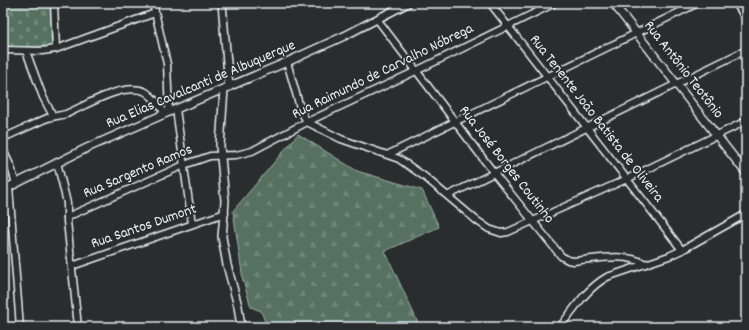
<svg xmlns="http://www.w3.org/2000/svg" width="749" height="330" font-family="Dekko,sans-serif">
<style>
.forest{fill:url(#forest-firs);stroke:#9fb1ac}
.cemetery{fill:url(#cemetery-stones);stroke:#9fb1ac}
.lines{fill:none;stroke-linecap:round;stroke-linejoin:round}
.minor-casing{stroke:#e8f1f8;stroke-width:9}
.tertiary-casing{stroke:#e8f1f8;stroke-width:10}
.minor{stroke:#2a2d2e;stroke-width:6}
.tertiary{stroke:#2a2d2e;stroke-width:7}
.labels{text-anchor:middle;dominant-baseline:central;stroke-width:3.5;stroke-linejoin:round;paint-order:stroke}
.street-label{font-size:15px;fill:#e8f1f8;stroke:#2a2d2e}
</style>
<defs>
<pattern id="forest-firs" width="22" height="20" patternUnits="userSpaceOnUse"><rect width="22" height="20" fill="#567160"/><path d="M5 1l3.5 6h-7zM16 11l3.5 6h-7z" fill="#6e8678"/></pattern>
<pattern id="cemetery-stones" width="16" height="16" patternUnits="userSpaceOnUse"><rect width="16" height="16" fill="#567160"/><path d="M2 7V4a2 2 0 0 1 4 0v3zM10 15v-3a2 2 0 0 1 4 0v3z" fill="#6e8678"/></pattern>
</defs>
<rect width="100%" height="100%" fill="#2a2d2e"/>
<filter id="ink" filterUnits="userSpaceOnUse"><feTurbulence type="fractalNoise" baseFrequency=".025" numOctaves="2"/><feDisplacementMap in="SourceGraphic" scale="8" xChannelSelector="R" yChannelSelector="G"/><feConvolveMatrix kernelMatrix="1 2 1 2 8 2 1 2 1" color-interpolation-filters="sRGB"/></filter>
<g filter="url(#ink)">
<path class="forest" d="M298 134 357 171 422 190 439 227 385 251 419 325 418 327H267L261 311 251 307 243 280 233 211Z"/>
<path class="cemetery" d="M3 3H51L52 46 3 47Z"/>
<g class="lines">
<g class="minor-casing">
<g id="minor">
<path d="M54 3 56 49"/>
<path d="M153 3 167 64 169 112"/>
<path d="M490 3 682 250"/>
<path d="M736 3 746 19"/>
<path d="M377 19 494 173 561 256 568 260 573 261C597 259 624 252 646 264"/>
<path d="M3 50 42 51 56 49 155 13"/>
<path d="M26 51 43 97 53 116"/>
<path d="M287 62 301 111 307 122 341 139 399 159 425 177 476 220 489 229 501 233 508 232 627 179 746 121"/>
<path d="M176 109 192 224"/>
<path d="M3 138C17 132 31 125 45 119 52 116 59 116 66 114 87 105 121 83 144 91 153 95 159 106 165 113"/>
<path d="M3 150 11 167 16 184"/>
<path d="M389 154 698 3"/>
<path d="M57 162 67 203V221L78 327"/>
<path d="M9 187 20 327"/>
<path d="M449 195 746 50"/>
<path d="M67 217 184 165 210 156 236 155 252 151 307 122 416 71 555 3"/>
<path d="M72 266 225 213"/>
<path d="M610 326 611 327"/>
<path d="M560 327C574 309 586 289 607 277L669 256 682 250 746 214"/>
</g>
</g>
<g class="tertiary-casing">
<g id="tertiary">
<path d="M222 3 229 87"/>
<path d="M613 3 746 173"/>
<path d="M224 89 220 146 225 201 222 237 227 265 238 306 241 327"/>
<path d="M3 190 87 148 169 112 287 62 344 36 408 3"/>
</g>
</g>
<use href="#minor" class="minor"/>
<use href="#tertiary" class="tertiary"/>
</g>
</g>
<g class="labels">
<g class="street-label">
<text transform="translate(683 70) rotate(52)">Rua Antônio Teotônio</text>
<text transform="translate(383 72) rotate(-26)">Rua Raimundo de Carvalho Nóbrega</text>
<text transform="translate(201 85) rotate(-23)">Rua Elias Cavalcanti de Albuquerque</text>
<text transform="translate(596 119) rotate(52)">Rua Tenente João Batista de Oliveira</text>
<text transform="translate(506 165) rotate(52)">Rua José Borges Coutinho</text>
<text transform="translate(138 172) rotate(-23)">Rua Sargento Ramos</text>
<text transform="translate(144 227) rotate(-19)">Rua Santos Dumont</text>
</g>
</g>
<rect width="749" height="330" fill="none" stroke="#2a2d2e" stroke-width="16"/>
<rect x="8" y="8" width="733" height="314" fill="none" stroke="#e8f1f8" stroke-width="1.5" filter="url(#ink)"/>
</svg>
